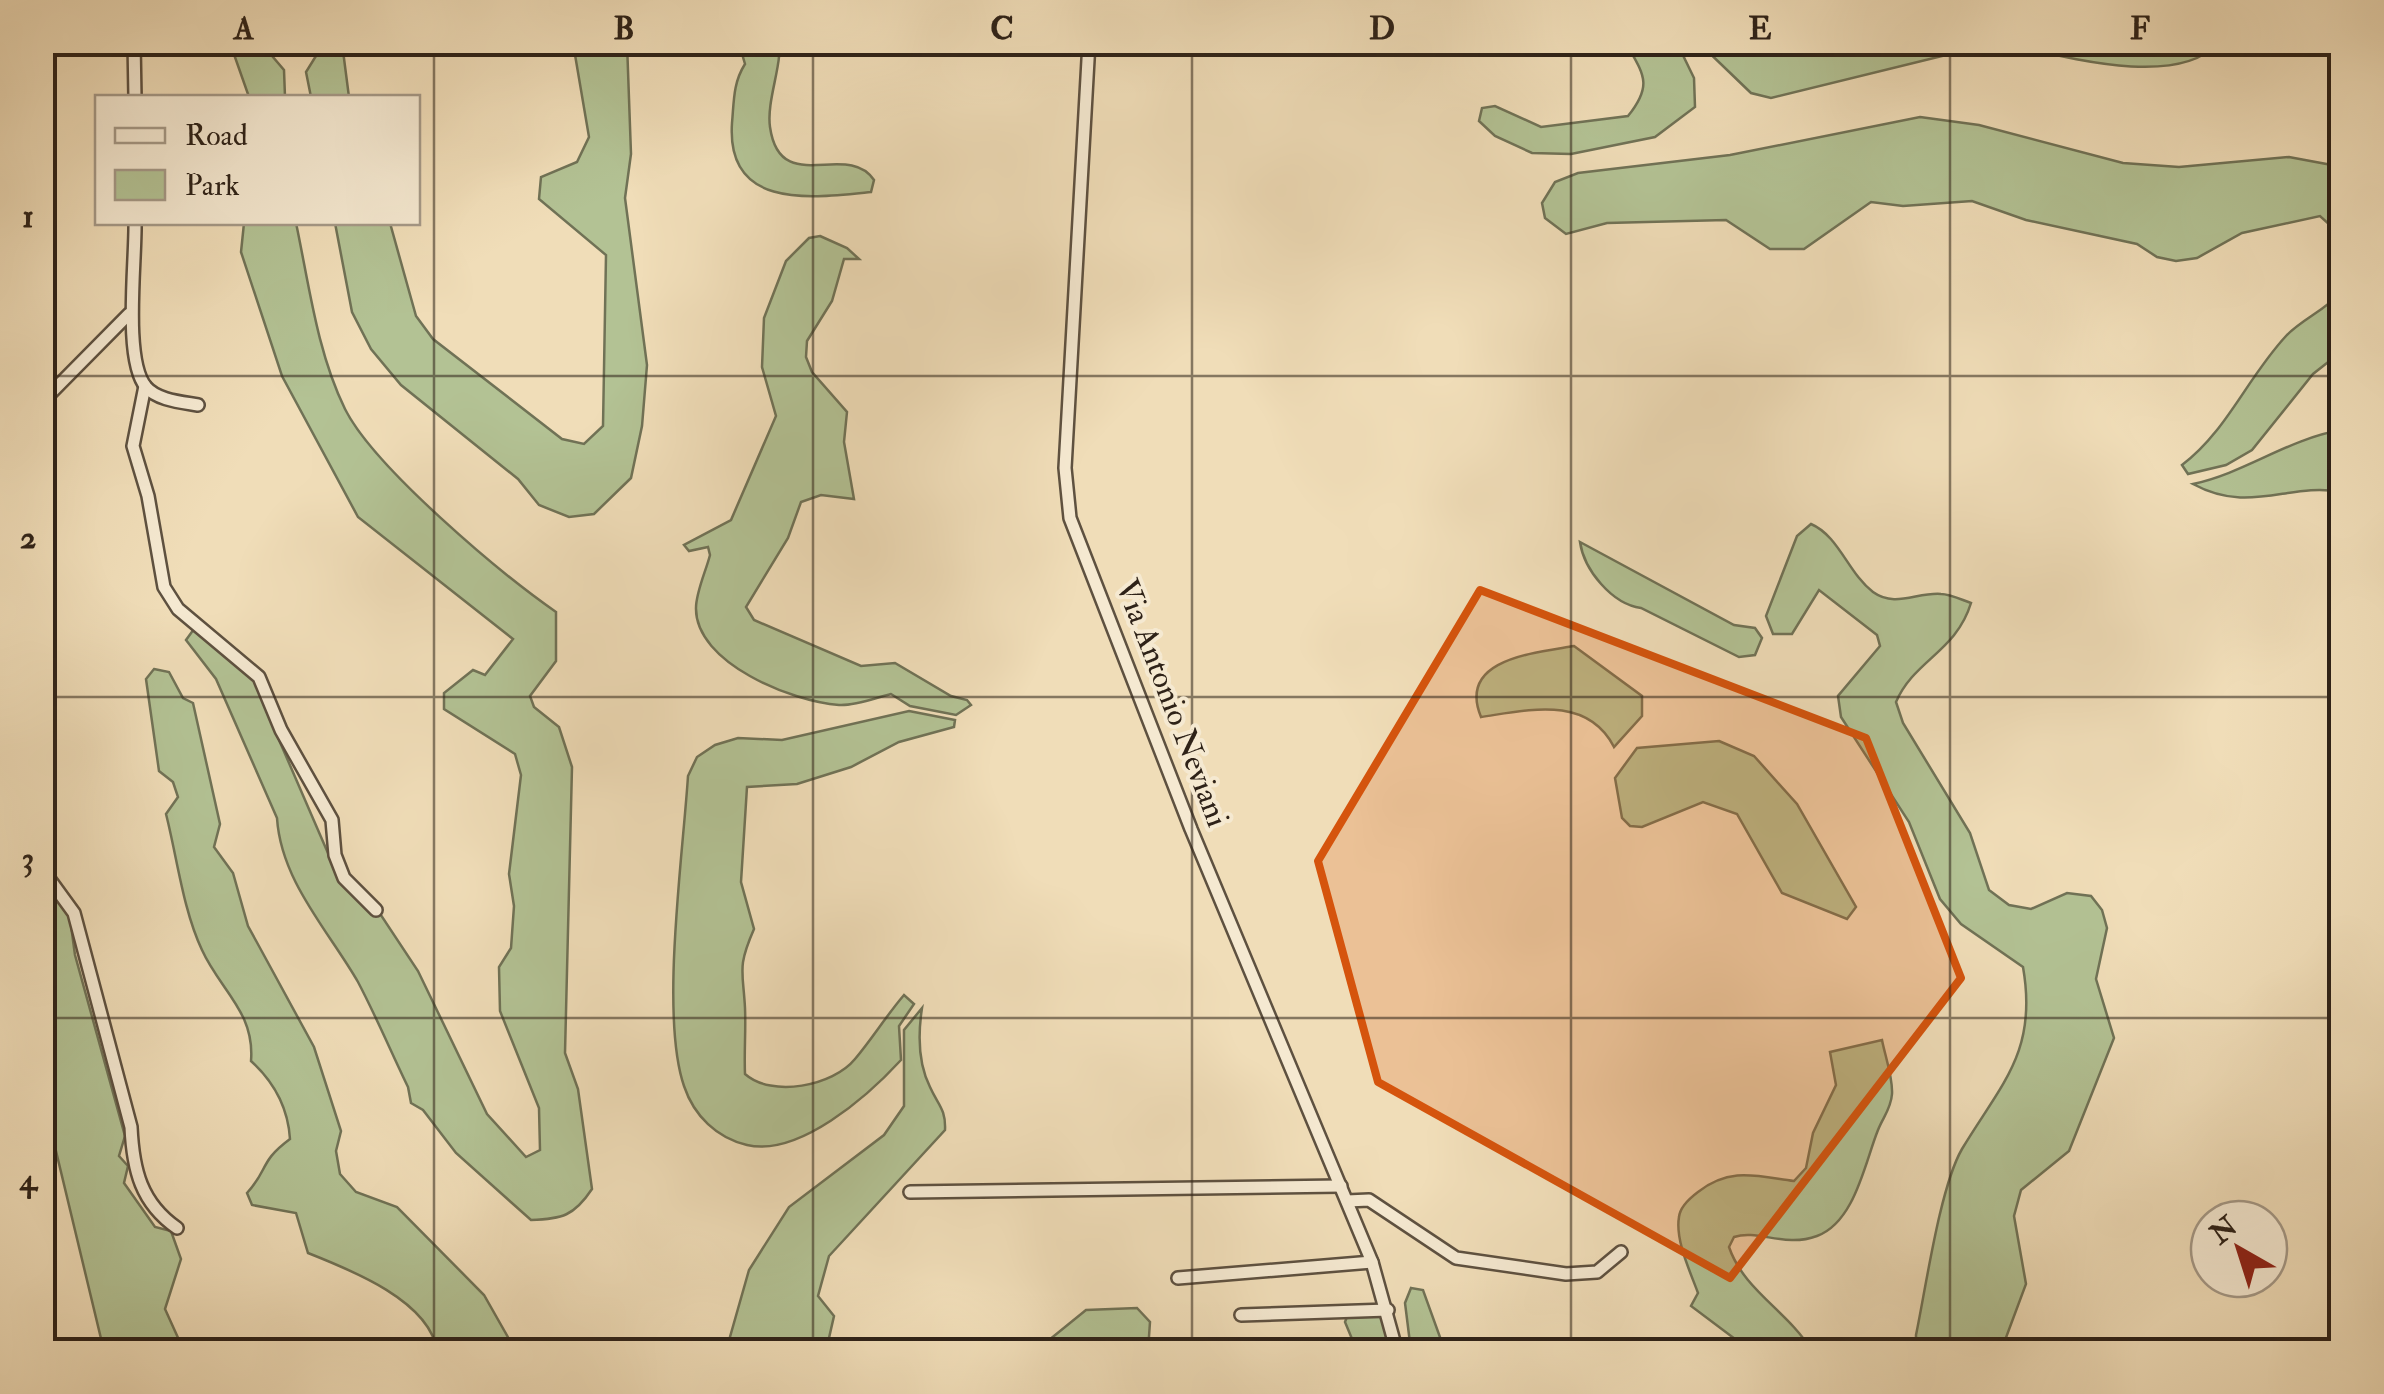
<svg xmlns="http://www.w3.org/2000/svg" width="2384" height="1394" font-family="'IM FELL Double Pica',serif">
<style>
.green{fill:#b3c294;stroke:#707256;stroke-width:2.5}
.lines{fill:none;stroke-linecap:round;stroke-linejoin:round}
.minor-casing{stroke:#5e5140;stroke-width:16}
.minor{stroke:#f5e9d1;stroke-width:11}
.marked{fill:#d5540d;fill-opacity:0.2;stroke:#d5540d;stroke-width:8;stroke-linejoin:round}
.grid{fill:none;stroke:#2e2218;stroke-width:2.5;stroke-opacity:0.55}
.labels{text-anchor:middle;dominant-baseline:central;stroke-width:8;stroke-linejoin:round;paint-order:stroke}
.street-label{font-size:32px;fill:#2e2218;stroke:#f5e9d1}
.neatline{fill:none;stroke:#2e2218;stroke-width:4}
.grid-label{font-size:32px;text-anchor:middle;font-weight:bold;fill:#2e2218}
</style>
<rect width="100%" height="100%" fill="#f0ddb8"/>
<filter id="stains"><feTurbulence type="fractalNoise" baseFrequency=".002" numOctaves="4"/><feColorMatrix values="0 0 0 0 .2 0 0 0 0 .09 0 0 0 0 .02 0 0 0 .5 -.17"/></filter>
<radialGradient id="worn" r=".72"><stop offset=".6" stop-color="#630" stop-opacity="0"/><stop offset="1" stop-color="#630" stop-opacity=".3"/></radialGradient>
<g class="green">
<path d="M230 43H261L284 70 285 97H249Z"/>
<path d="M324 43H342L349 97H311L306 72Z"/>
<path d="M573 43H627L631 154 625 198 647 365 642 426 631 478 594 514 569 517 539 505 518 479 401 385 371 349 352 312 335 223H390L416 316 433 339 562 439 584 444 603 426 606 255 539 199 541 177 577 162 589 137Z"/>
<path d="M730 43H768L779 57C777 78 767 106 770 127 780 198 847 140 874 180L871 192C811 198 726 210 732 123 734 101 733 83 745 64L740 47Z"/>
<path d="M1626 43H1677L1694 78 1695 107 1655 137 1571 154 1532 153 1495 136 1479 121 1482 108 1495 106 1541 127 1628 116C1653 85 1644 75 1626 43Z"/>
<path d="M1699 43H1995L1771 98 1751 93Z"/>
<path d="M2002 43H2218C2176 90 2059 55 2002 43Z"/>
<path d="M1920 117 1979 125 2123 163 2179 167 2289 157 2337 166 2341 170V235L2320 216 2242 233 2197 258 2176 261 2157 257 2137 244 2026 220 1972 201 1903 206 1871 202 1804 249H1770L1726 220 1607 223 1566 234 1545 218 1542 203 1555 182 1578 173 1730 155Z"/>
<path d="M244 223H296C309 284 317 352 345 409 374 467 500 573 556 612V661L530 696 534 707 559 727 572 767 565 1053 578 1089 592 1189C574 1216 562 1219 531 1220L456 1153 423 1110 411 1103 408 1087C391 1052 376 1016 358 982 328 930 281 881 277 818L216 679 186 640 194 629 251 672 264 695 273 726 334 867 369 897 418 971 487 1114 526 1157 540 1150 539 1108 500 1011 499 967 511 948 514 906 509 874 521 775 515 754 444 709V693L473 670 485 675 513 639 358 517 282 376 241 252Z"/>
<path d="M820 236 847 248 859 259H844L832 301 807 341 806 357 812 372 847 412 844 442 854 499 821 495 801 502 788 538 746 607 754 620 861 666 895 663 951 696 967 700 971 705 956 715 910 706 891 694C875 698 855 706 839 705 793 702 695 663 696 608 696 592 706 571 710 555L708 547 689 551 684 545 731 520 776 416 762 367 764 318 786 261 809 238Z"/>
<path d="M2341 292V352L2313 374 2252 450 2226 465 2188 474 2182 465C2227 431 2247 378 2286 336 2302 319 2326 310 2341 292Z"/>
<path d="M2341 430V492C2289 482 2250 515 2193 484 2245 473 2288 439 2341 430Z"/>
<path d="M1811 524C1839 536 1848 573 1873 592 1895 608 1917 592 1941 594 1950 594 1962 600 1971 603 1956 652 1914 660 1896 702L1903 723 1970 833 1989 890 2009 905 2031 909 2067 893 2091 896 2102 910 2107 928 2096 979 2114 1038 2069 1151 2021 1190 2014 1216 2026 1284 2001 1351H1916V1335C1926 1287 1940 1187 1962 1149 2001 1084 2038 1052 2023 967L1961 924 1940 899 1909 822 1841 717 1838 696 1880 646 1877 635 1819 590 1792 634H1773L1766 616 1797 536Z"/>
<path d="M1580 542 1734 625 1755 628 1762 638 1755 655 1739 657 1641 608C1612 604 1584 570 1580 542Z"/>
<path d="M1574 646 1642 696V716L1614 747C1587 695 1529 710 1481 717 1457 659 1534 653 1574 646Z"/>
<path d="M154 669 169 672 183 698 193 703 220 824 214 847 233 873 248 926 314 1047 341 1131 336 1151 340 1174 356 1192 397 1207 484 1295 509 1339 525 1351H437C430 1301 351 1270 308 1253L296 1213 252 1205 247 1193C269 1169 259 1162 290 1139 288 1107 274 1082 251 1061 255 1012 220 990 202 950 183 910 177 857 166 814L178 797 173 782 159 771 146 679Z"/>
<path d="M909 711 955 720 954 727 899 742 851 767 797 784 747 787 741 882 754 929C737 968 743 970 745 1008 746 1030 744 1052 745 1074 772 1098 833 1086 855 1059 872 1039 886 1016 904 995L914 1004 899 1026 901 1060C868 1096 799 1157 747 1145 717 1138 694 1116 684 1086 660 1016 683 855 688 776L697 757 715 745 738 738 782 740Z"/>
<path d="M1719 741 1754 756 1797 804 1856 907 1847 919 1782 893 1737 814 1703 802 1642 827 1630 826 1622 818 1615 778 1637 748Z"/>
<path d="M42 876 70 918 75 955 125 1136 119 1156 128 1166 124 1183 155 1227 171 1231 181 1259 165 1309 184 1351H104L43 1097Z"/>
<path d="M922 1008C918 1034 918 1063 930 1087 938 1105 946 1109 945 1130L829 1256 818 1296 834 1316 826 1351H726L749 1270 789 1207 884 1135 904 1106V1030Z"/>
<path d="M1882 1040C1885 1056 1893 1077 1892 1094 1891 1109 1883 1117 1878 1130 1865 1162 1855 1222 1817 1236 1785 1248 1758 1229 1734 1237L1729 1247C1744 1291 1788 1311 1812 1351H1751L1691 1306 1698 1293C1690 1271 1675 1240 1679 1217 1680 1207 1690 1198 1698 1192 1730 1167 1756 1176 1794 1181L1806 1168 1813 1133 1836 1085 1830 1052Z"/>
<path d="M1411 1288 1423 1290 1445 1351H1411L1405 1303Z"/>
<path d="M1137 1308 1150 1322 1148 1351H1115L1111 1341H1098L1091 1351H1045L1049 1340 1086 1310Z"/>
<path d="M1380 1312 1393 1351H1357L1345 1322 1348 1314Z"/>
</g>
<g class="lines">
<g class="minor-casing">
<g id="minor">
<path d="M134 42 135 98"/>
<path d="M1089 42 1065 468 1070 518 1191 829 1372 1262 1397 1352"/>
<path d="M135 222C136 260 123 360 146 387 157 400 181 402 198 405"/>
<path d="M145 386 133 446 148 496 164 587 178 609 259 677 281 730 332 820 335 855 344 878 376 910"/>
<path d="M42 402 129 314"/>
<path d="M42 869 74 913 131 1127C133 1170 141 1203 177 1228"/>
<path d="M910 1192 1341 1186"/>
<path d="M1347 1201 1369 1200 1456 1258 1566 1274 1597 1272 1621 1252"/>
<path d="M1178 1278 1372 1262"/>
<path d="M1241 1315 1388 1310"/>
</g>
</g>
<use href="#minor" class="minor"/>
</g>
<path class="marked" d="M1480 590 1866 738 1961 978 1730 1278 1378 1082 1318 861Z"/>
<path class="grid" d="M434 42V1352M813 42V1352M1192 42V1352M1571 42V1352M1950 42V1352M42 376H2342M42 697H2342M42 1018H2342"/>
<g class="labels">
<g class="street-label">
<text transform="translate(1172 703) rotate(69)">Via Antonio Neviani</text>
</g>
</g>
<rect width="2384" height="1394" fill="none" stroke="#f0ddb8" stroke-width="110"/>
<rect x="95" y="95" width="325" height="130" fill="#f5e9d1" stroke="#a59987" stroke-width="2.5"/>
<rect x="115" y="128" width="50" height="15" fill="#f5e9d1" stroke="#a59987" stroke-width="2.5"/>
<text x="185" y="145" font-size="30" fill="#2e2218">Road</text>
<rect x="115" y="170" width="50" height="30" fill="#b3c294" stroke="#a59987" stroke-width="2.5"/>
<text x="185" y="195" font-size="30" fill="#2e2218">Park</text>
<g transform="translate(2239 1249) rotate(321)"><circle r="48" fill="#f5e9d1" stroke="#a59987" stroke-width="2.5"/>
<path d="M0-8L18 38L0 25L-18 38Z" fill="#8f2418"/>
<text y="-15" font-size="28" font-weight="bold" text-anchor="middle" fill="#2e2218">N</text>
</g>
<rect x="55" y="55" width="2274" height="1284" class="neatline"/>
<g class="grid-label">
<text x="244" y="39">A</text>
<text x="624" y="39">B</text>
<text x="1002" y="39">C</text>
<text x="1382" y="39">D</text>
<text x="1760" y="39">E</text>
<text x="2140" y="39">F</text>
<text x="28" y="227">1</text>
<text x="28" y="548">2</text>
<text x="28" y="869">3</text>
<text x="28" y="1190">4</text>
</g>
<rect width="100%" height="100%" filter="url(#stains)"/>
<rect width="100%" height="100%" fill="url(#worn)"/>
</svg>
